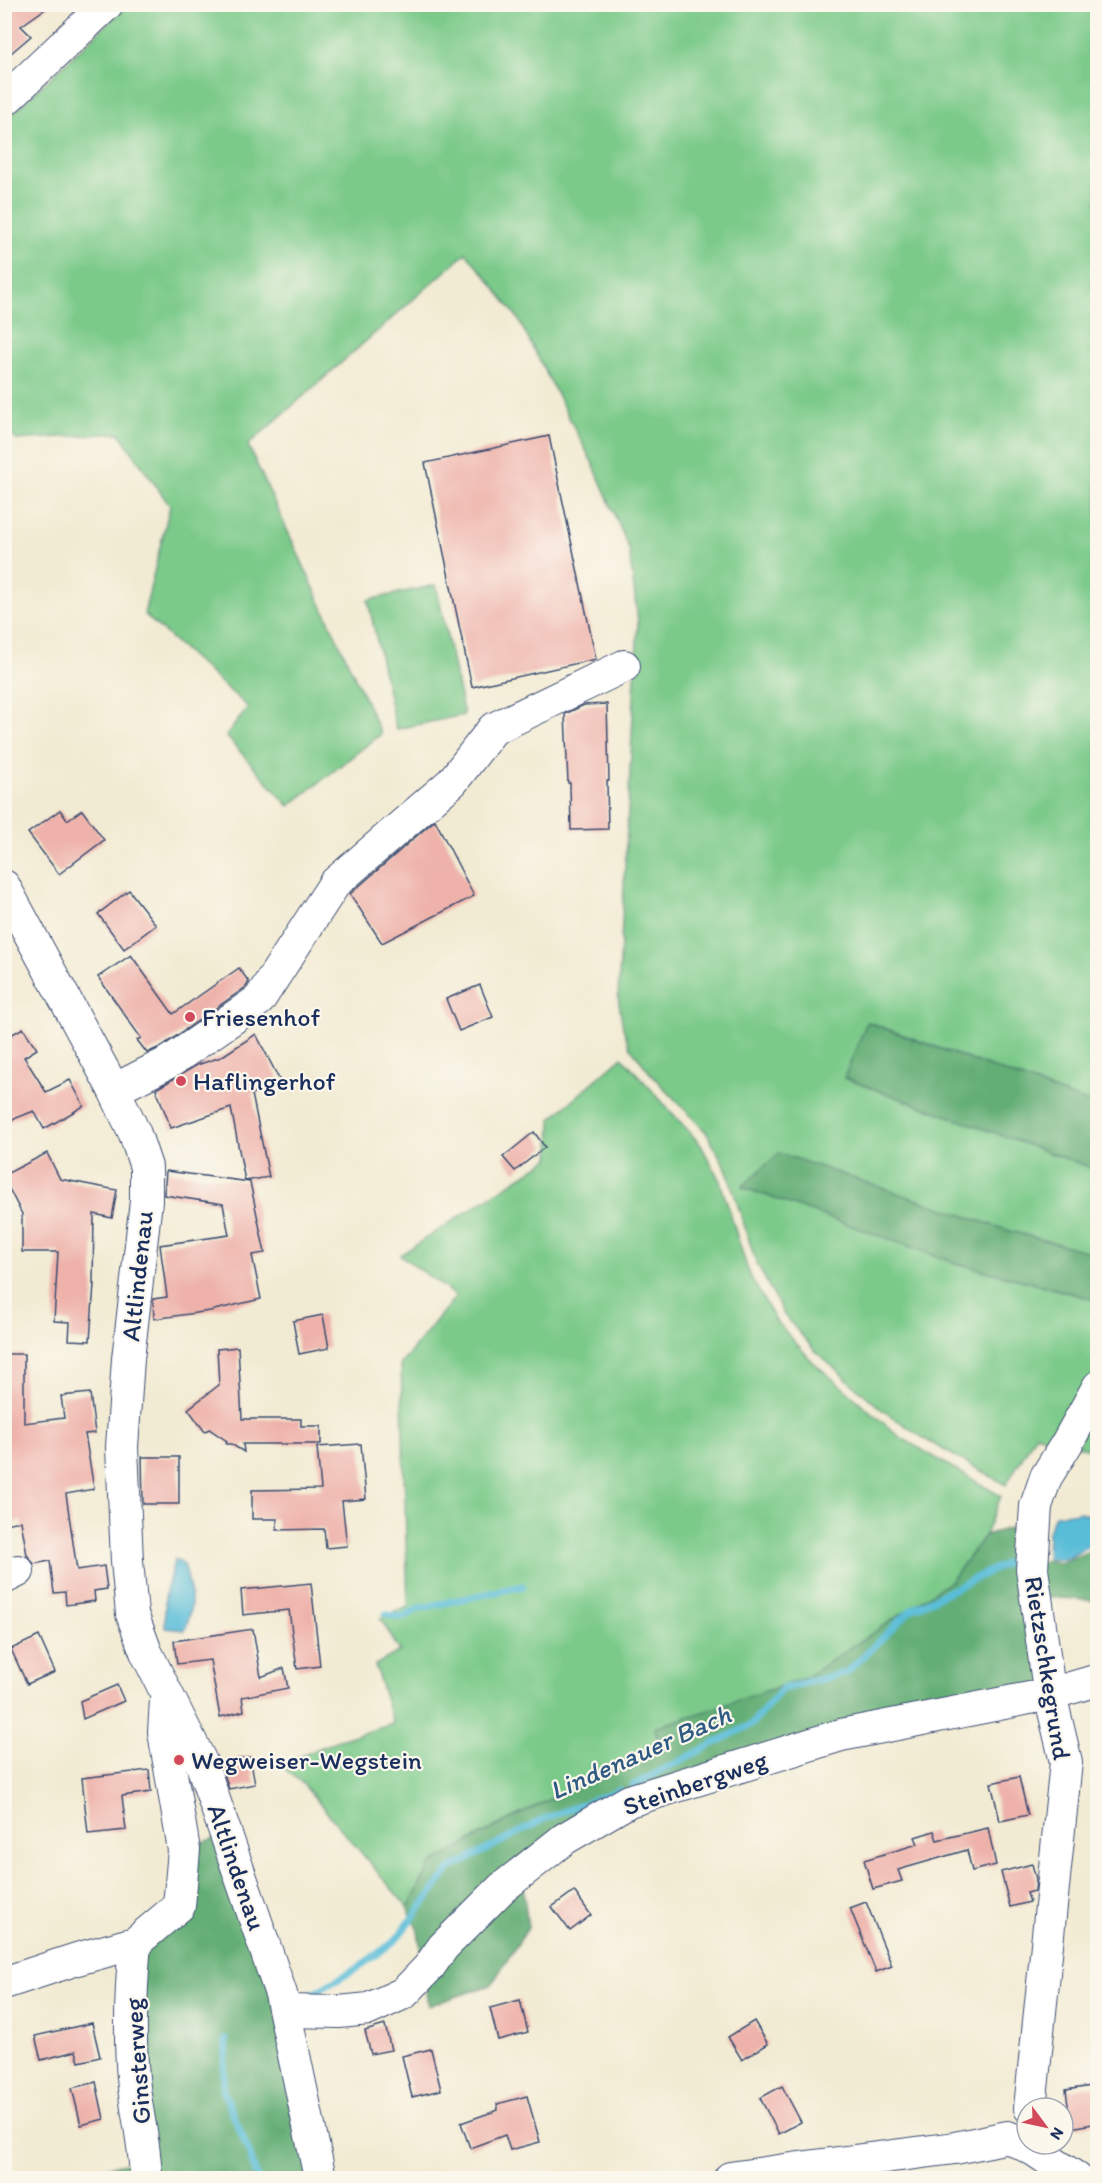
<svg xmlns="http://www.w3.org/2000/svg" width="1102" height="2183" font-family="Itim,sans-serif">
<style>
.green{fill:#7bca8a;stroke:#4b7c74;stroke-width:1.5}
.forest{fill:#64ae76;stroke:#406e6a;stroke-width:1.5}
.water{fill:#5abdd8;stroke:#3a769b;stroke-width:1.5}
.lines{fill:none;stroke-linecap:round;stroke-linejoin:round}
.stream{stroke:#5abdd8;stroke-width:7}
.building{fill:#eeb2aa}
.minor-casing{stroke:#3b4b70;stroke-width:34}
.minor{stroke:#fff;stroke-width:32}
.poi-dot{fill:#d1495b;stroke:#fbf7ec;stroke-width:2}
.labels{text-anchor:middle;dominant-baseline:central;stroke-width:4.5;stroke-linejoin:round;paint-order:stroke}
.poi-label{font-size:26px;fill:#1b2f5e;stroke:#fbf7ec;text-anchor:start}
.street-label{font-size:26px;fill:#1b2f5e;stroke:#fbf7ec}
.water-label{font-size:27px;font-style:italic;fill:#2e5a83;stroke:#fbf7ec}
</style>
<rect width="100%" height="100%" fill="#fbf7ec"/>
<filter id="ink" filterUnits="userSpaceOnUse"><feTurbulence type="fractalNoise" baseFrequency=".0167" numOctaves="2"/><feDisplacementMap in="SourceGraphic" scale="12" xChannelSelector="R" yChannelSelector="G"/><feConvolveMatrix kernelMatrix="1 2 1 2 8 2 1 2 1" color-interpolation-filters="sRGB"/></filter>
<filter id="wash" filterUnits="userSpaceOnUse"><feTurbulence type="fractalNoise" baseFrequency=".008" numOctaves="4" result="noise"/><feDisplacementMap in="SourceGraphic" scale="24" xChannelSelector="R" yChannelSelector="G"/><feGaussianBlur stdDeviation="1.35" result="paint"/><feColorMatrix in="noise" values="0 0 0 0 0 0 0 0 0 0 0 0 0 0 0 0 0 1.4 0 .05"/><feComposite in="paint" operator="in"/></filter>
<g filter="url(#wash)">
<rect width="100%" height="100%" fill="#f2ebd3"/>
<g class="green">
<path d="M127 5H1097V1106L868 1022 844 1078 1097 1170V1254L1010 1231 742 1187 956 1263 1096 1300 1097 1298V1372L1060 1442 1036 1434 1006 1485 928 1441 881 1409 816 1352 784 1315 756 1262 726 1168 706 1132 650 1073 630 1047 623 1028 618 997 638 622 629 549 594 466 517 317 488 279 466 253 248 445 381 734 289 806 226 736 248 707 144 614 170 506 119 433 16 440 5 424V121Z"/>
<path d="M436 585 464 715 396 729 368 600Z"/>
<path d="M622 1057 701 1145 720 1181 749 1274 776 1321 813 1362 900 1437 1001 1496 985 1535 951 1581 805 1678 655 1728 660 1746 504 1822 431 1864 408 1908 303 1784 281 1765 336 1741 393 1724 375 1665 400 1651 380 1618 408 1607 401 1364 456 1296 400 1255 550 1158 551 1119Z"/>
<path d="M1097 1405V1452L1077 1446Z"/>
</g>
<g class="forest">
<path d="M867 1022 1097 1106V1170L844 1078Z"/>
<path d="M779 1153 1010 1231 1097 1254V1300L956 1263 742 1187Z"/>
<path d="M1010 1528 1029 1569 1046 1560 1060 1563 1097 1548V1601L1034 1596 1047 1692 627 1798 521 1869 528 1928 491 1985 428 2006 418 1931 408 1908 431 1864 504 1822 659 1746 655 1728 805 1678 951 1581 985 1535Z"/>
<path d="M219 1837 273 1998 311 2178H63L145 2158 135 1943 188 1909 196 1844Z"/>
</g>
<g class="water">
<path d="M1080 1512 1097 1519V1541C1077 1550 1071 1564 1047 1558L1048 1532 1055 1515Z"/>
<path d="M175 1559 184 1565C191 1590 195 1604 185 1630L165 1628V1595Z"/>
</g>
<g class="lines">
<g class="stream">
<path d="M386 1614C400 1619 406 1618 417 1609L523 1586"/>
<path d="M633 1785 752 1724 782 1689 847 1672 911 1610 1008 1562"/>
<path d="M302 2000 356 1969 395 1941 450 1869 544 1819 619 1790"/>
<path d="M226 2039 223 2090 250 2155 257 2178"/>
</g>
</g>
<g id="blocks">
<g class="building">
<path d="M4 4H52L21 26 31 36 4 59Z"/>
<path d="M549 436 596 659 472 687 425 463Z"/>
<path d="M607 704 609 781H607L608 829 571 830 570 783H568L565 714 584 705Z"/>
<path d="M60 810 67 820 82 810 104 840 59 874 28 833Z"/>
<path d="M435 820 474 896 382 943 350 894Z"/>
<path d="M129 890 156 925 124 949 98 914Z"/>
<path d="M131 955 173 1014 239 968 249 982 246 987 162 1046 147 1053 137 1040 141 1038 98 977Z"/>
<path d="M480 985 493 1017 459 1031 446 999Z"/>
<path d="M4 1025 11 1035 23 1028 37 1049 24 1057 46 1092 70 1080 84 1106 44 1129 34 1111 4 1123Z"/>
<path d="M256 1034 280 1081 252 1094 269 1177 245 1181 231 1108 171 1128 156 1089 197 1065 221 1057Z"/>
<path d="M534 1132 545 1147 515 1171 503 1157Z"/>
<path d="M47 1153 60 1179 117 1190 112 1218 94 1214 93 1284H94L90 1341 69 1340 70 1322 54 1321 58 1252H22V1214L4 1179V1175Z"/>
<path d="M166 1171 250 1182 265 1253 252 1255 261 1299 210 1311 154 1319 153 1299 167 1297 160 1245 229 1235 223 1204 164 1195Z"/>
<path d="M323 1315 329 1348 299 1354 293 1321Z"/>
<path d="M238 1347 242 1419H301V1426H321V1444H243L244 1452 231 1444H226L227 1441 209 1429 205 1432 188 1409 219 1385 217 1349Z"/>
<path d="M4 1354H24V1423L64 1418 61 1396 90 1393 95 1433 85 1434 94 1489 66 1494 77 1570 104 1566 107 1589 94 1591 95 1601 66 1605 65 1592 54 1593 50 1561 34 1564 27 1555 21 1521 4 1524Z"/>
<path d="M361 1444 366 1499 342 1501 347 1546 326 1548 324 1529 277 1530V1519H252V1490L321 1489 317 1447Z"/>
<path d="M142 1457H179V1504H143Z"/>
<path d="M311 1583 320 1666 297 1669 289 1610 243 1615 241 1590Z"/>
<path d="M253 1629 261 1677 284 1668 288 1688 242 1697 244 1711 220 1717 210 1660 177 1664 174 1641Z"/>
<path d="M39 1636 55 1672 27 1684 11 1649Z"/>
<path d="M117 1685 124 1701 83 1719 80 1701Z"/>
<path d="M250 1757 255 1784 229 1789 220 1762Z"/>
<path d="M149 1770 151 1792 122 1796 126 1830 88 1834 82 1778Z"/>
<path d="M1019 1777 1028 1815 1000 1821 991 1783Z"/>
<path d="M988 1828 996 1865 972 1871 967 1850 898 1870 902 1881 873 1889 864 1860 918 1844 915 1837 934 1831 937 1840Z"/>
<path d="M1032 1864 1036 1879 1035 1891 1027 1893 1030 1902 1010 1907 1001 1872Z"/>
<path d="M574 1891 591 1915 570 1931 552 1907Z"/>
<path d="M866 1902 892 1966 876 1972 850 1908Z"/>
<path d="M520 2000 528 2032 498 2040 490 2008Z"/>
<path d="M754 2021 768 2044 742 2060 728 2037Z"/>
<path d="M92 2023 100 2057 79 2062 76 2051 41 2060 35 2036Z"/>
<path d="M385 2025 391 2050 371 2054 365 2031Z"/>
<path d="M431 2049 441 2090 412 2097 402 2056Z"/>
<path d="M96 2082 104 2119 81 2125 72 2088Z"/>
<path d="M1098 2085V2123L1071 2128 1066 2090Z"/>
<path d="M782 2086 801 2122 779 2134 760 2098Z"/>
<path d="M527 2096 540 2142 510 2150 505 2135 470 2148 461 2123 498 2110 497 2104Z"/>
</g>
</g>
</g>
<g filter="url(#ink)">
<use href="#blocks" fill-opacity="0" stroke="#3b4b70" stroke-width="1.5"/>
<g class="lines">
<g class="minor-casing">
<g id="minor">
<path d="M4 101 107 4"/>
<path d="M4 886 114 1090 135 1134 146 1167V1201L128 1359 122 1447 127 1561 132 1614 146 1652 201 1762 281 1994 320 2178"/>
<path d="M114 1090 171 1061 259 1000 335 883 452 782 493 729 624 666"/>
<path d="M4 1578 18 1571"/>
<path d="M135 1943C131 1988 129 2033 133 2078 136 2111 145 2144 146 2178"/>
<path d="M4 1983 77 1959 135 1943 179 1906 184 1850 164 1732 166 1699"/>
<path d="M286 2011 339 2012 369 2009 404 1993 429 1967 443 1947 502 1888 564 1839 629 1801 841 1735 1050 1694 1098 1680"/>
<path d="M1030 2108 1066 1762 1049 1690 1032 1569 1036 1506 1046 1477 1067 1443 1098 1387"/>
<path d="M730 2178 799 2168 955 2148 1008 2137 1034 2150 1076 2178"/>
</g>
</g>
<use href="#minor" class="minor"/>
</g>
</g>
<g class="poi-dot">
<circle cx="190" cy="1017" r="6"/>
<circle cx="181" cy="1081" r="6"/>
<circle cx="179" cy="1760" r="6"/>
</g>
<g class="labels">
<g class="poi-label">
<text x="202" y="1017">Friesenhof</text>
<text x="193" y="1081">Haflingerhof</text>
<text x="191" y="1760">Wegweiser-Wegstein</text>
</g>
<g class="street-label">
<text transform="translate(137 1276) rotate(-84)">Altlindenau</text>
<text transform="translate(1048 1668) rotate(81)">Rietzschkegrund</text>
<text transform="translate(695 1783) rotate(-19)">Steinbergweg</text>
<text transform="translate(237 1867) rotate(71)">Altlindenau</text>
<text transform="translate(137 2061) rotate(-94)">Ginsterweg</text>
</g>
<g class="water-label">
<text transform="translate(640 1752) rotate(-24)">Lindenauer Bach</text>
</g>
</g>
<rect width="1102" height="2183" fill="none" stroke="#fbf7ec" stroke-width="24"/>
<g transform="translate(1045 2126) rotate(123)"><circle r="28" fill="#fbf7ec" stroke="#a1a7b3" stroke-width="1.5"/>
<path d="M0-4.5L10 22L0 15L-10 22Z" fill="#d1495b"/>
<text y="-9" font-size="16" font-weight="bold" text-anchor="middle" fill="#1b2f5e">N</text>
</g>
</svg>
